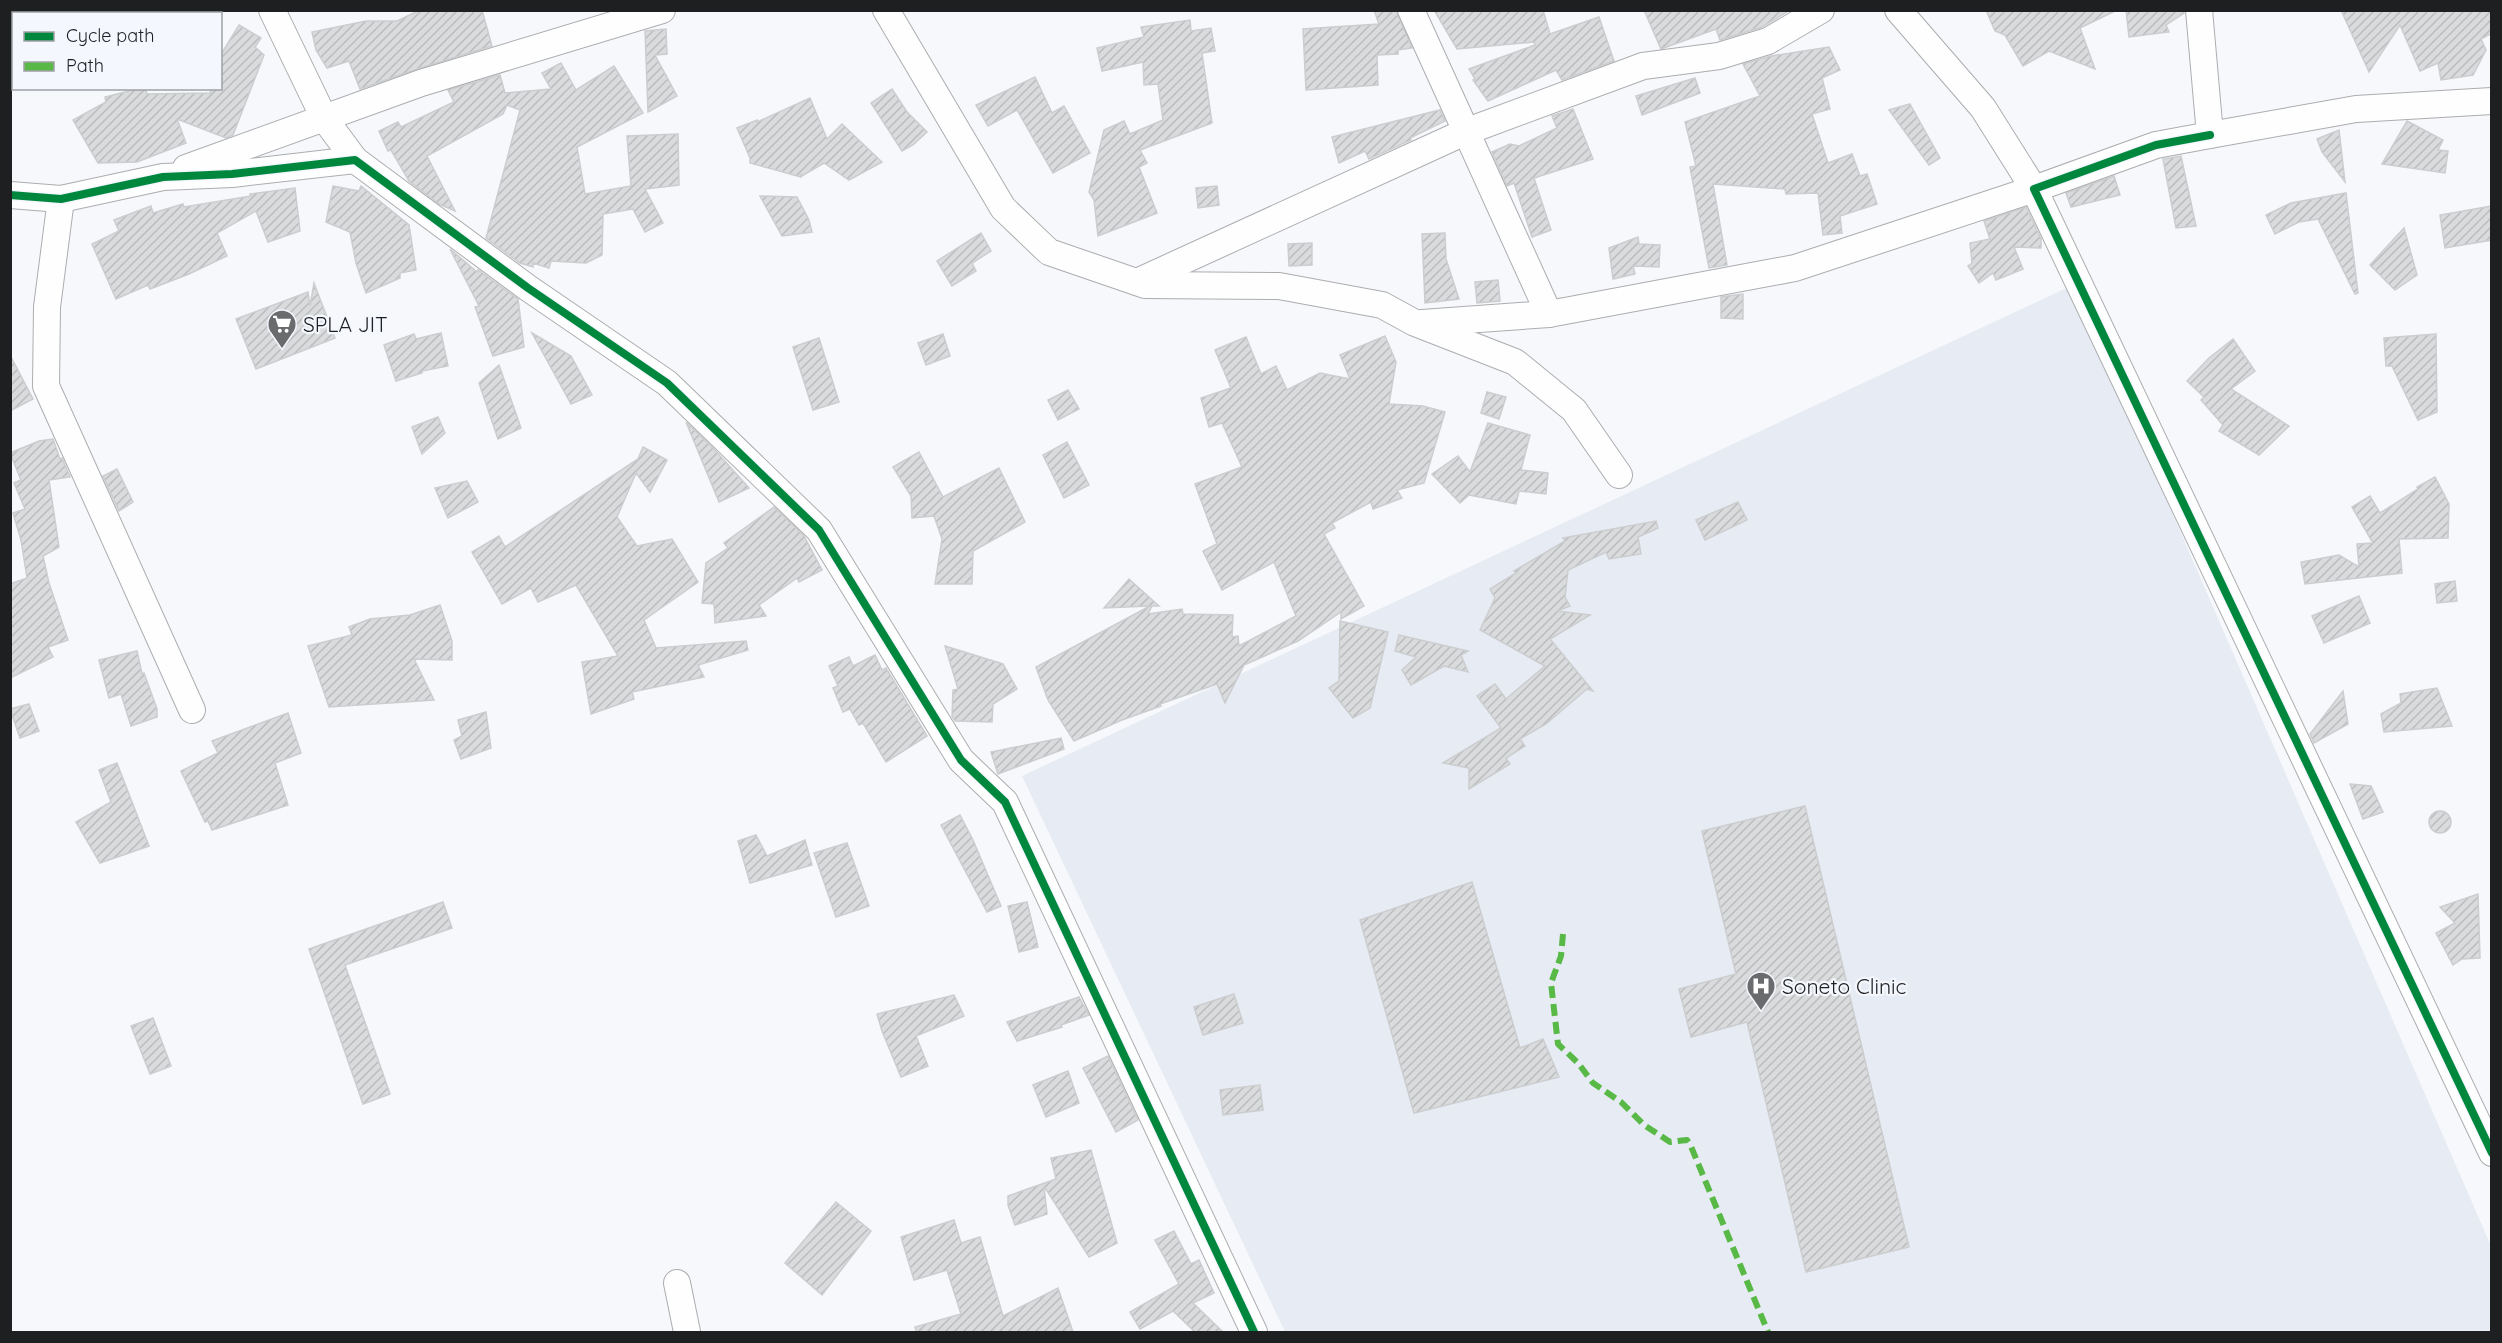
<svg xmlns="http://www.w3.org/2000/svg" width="2502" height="1343" font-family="Quicksand,sans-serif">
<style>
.built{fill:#e7ebf3}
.building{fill:url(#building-hatch);stroke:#cbcdcf;stroke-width:1.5}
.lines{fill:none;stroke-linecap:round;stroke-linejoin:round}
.street-casing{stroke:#abadaf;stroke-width:28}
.street{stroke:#fefefe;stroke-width:26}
.quiet{stroke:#58b947;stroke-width:6;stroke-dasharray:12 6;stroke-linecap:butt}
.cycleway-casing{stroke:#f4f7fd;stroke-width:11}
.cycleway{stroke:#00873e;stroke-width:8}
.labels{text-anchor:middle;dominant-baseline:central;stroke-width:4.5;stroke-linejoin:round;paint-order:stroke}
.poi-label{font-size:21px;fill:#1e1f20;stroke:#f4f7fd;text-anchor:start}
</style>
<defs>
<pattern id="building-hatch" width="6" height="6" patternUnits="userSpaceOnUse" patternTransform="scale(1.5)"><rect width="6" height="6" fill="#dadbdd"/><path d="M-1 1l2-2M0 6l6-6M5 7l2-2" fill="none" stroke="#bbbcbd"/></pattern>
</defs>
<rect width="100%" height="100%" fill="#f6f8fb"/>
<path class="built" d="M2073 285 2491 1246V1332H1285L1022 776Z"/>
<g class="building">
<path d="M420 10H482L492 46 417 69 360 89 349 61 327 68 316 50 312 32 366 21H397Z"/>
<path d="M1374 10H1396L1412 48 1398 50V54L1377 55 1378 85 1306 90 1303 29 1379 24Z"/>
<path d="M1434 10H1543L1550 34 1599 17 1614 61 1562 80 1556 70 1488 101 1473 80 1475 79 1469 69 1535 45 1534 42 1457 49Z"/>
<path d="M1644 10H1790L1762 27 1720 40 1716 29 1661 49Z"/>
<path d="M1986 10H2117L2080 28 2095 69 2049 51 2023 66 2005 35 1995 31Z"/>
<path d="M2126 10H2184V13L2166 25 2169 32 2129 37Z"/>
<path d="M2341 10H2492V33L2481 39 2486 50 2473 75 2441 80 2438 63 2420 71 2400 25 2369 72Z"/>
<path d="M1190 20 1191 31 1211 28 1215 51 1202 53 1212 123 1140 150 1147 163 1139 167 1157 213 1098 236 1094 200 1089 192 1104 130 1124 121 1130 134 1163 120 1158 84 1144 85 1143 62 1102 71 1097 48 1144 37 1141 27Z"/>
<path d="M239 25 261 38 255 47 264 55 233 135 226 138 177 119 186 143 137 162 98 163 73 120 106 102 105 97 141 88H145L147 94 210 93 212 88H220V56Z"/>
<path d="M666 29 667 54 655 55 677 96 648 112 645 31Z"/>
<path d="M1829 47 1840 70 1822 78 1830 109 1812 114 1828 163 1852 154 1860 176 1867 174 1877 204 1840 216 1842 233 1823 235 1818 193 1786 194 1785 189 1713 184 1727 265 1709 268 1690 167 1696 166 1685 122 1760 96 1743 64 1771 56Z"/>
<path d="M561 63 576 90 614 66 643 113 577 147 585 194 631 186 627 136 678 134 679 185 645 189 663 223 645 232 633 209 603 214 602 255 586 263 551 261 549 268 533 263V267L520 263 486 238 520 110 507 105 503 114 427 156 455 211 439 204 409 181 391 150 388 151 379 131 398 122 401 127 454 102 448 90 500 75 505 93 551 89 542 73Z"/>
<path d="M1035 77 1052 113 1064 106 1090 153 1053 173 1017 110 988 126 976 105Z"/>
<path d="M1695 78 1700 93 1642 115 1636 96Z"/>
<path d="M892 89 907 112 927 132 913 145 902 151 871 103Z"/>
<path d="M810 98 827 139 842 124 882 162 849 180 824 163 802 176 801 174V177L750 163V158L737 128 757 120V122Z"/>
<path d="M1910 104 1940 158 1929 165 1889 110Z"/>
<path d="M1573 109 1593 159 1534 178 1551 230 1532 237 1514 183 1507 186 1492 152 1510 144 1519 146 1557 128 1552 116Z"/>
<path d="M1440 110 1445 121 1410 138 1411 140 1369 159 1365 151 1339 163 1332 137Z"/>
<path d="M2407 121 2443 140 2438 150 2448 151 2445 173 2382 164Z"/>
<path d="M2339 130 2345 182 2322 152 2317 139Z"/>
<path d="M2181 156 2196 226 2176 228 2163 159Z"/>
<path d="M2114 176 2120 195 2071 207 2066 193Z"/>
<path d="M333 186 359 191 361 186 409 225 416 270 400 273V278L366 293 356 263 350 232 326 222Z"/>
<path d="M1217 186 1219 205 1198 208 1196 188Z"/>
<path d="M295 188 300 231 268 242 256 211 217 233 227 256 189 274 150 289 148 285 116 299 92 244 119 231 114 220 151 206 153 213 183 204 184 207 251 196 250 194Z"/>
<path d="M2346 193 2358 293 2355 294 2318 219 2299 222 2275 234 2266 215 2291 203Z"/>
<path d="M760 196 797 197 809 220 812 232 782 236Z"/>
<path d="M2492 206V240L2445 248 2440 215Z"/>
<path d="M2026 207 2041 239V248L2014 247 2023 269 1996 280 1993 273 1979 283 1968 266 1972 263 1970 243 1990 239 1984 221Z"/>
<path d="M2404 228 2417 275 2395 290 2370 265Z"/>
<path d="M981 233 991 251 972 263 976 271 952 286 937 261Z"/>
<path d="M1445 233 1446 259 1459 299 1425 303 1422 234Z"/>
<path d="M1638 237 1639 244 1660 245 1659 267 1633 266 1635 274 1613 279 1609 248Z"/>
<path d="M1312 243V265L1289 266 1288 244Z"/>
<path d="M450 249 477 272 478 270 518 299 524 347 493 356 475 307 479 306Z"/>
<path d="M1498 280 1500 301 1477 303 1475 282Z"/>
<path d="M314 283 335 338 256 369 236 319 308 292 310 306Z"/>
<path d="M1743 294V319L1721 318V297Z"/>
<path d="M441 333 448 366 422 371V373L396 381 384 345 414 334 416 339Z"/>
<path d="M532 333 571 356 592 395 571 404Z"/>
<path d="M943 334 950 356 926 365 918 343Z"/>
<path d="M2436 334 2437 412 2418 420 2392 366H2386L2384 338Z"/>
<path d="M1385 336 1396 362 1389 404 1423 406 1445 412 1424 483 1397 490 1402 498 1373 509 1371 502 1332 523 1335 528 1324 534 1364 606 1341 619V612L1298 641 1244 665 1225 703 1217 684 1160 704 1161 706 1122 720 1074 741 1048 700 1036 667 1150 606 1104 608 1129 579 1159 606H1152L1148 614 1182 609 1183 614 1233 615 1232 637 1238 636 1239 646 1296 616 1274 562 1222 590 1203 551 1217 544 1195 484 1242 467 1222 423 1209 427 1201 398 1231 388 1215 350 1246 337 1261 374 1276 366 1287 390 1320 373 1350 379 1340 355Z"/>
<path d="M819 338 839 402 813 410 793 347Z"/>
<path d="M2233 339 2255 371 2231 389 2289 426 2259 455 2219 431 2223 425 2201 400 2204 397 2187 381 2209 358Z"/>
<path d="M10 355 33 399 10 411Z"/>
<path d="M499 365 521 428 498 439 479 383Z"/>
<path d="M1068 390 1079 409 1058 420 1048 400Z"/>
<path d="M1487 392 1506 397 1499 419 1481 413Z"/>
<path d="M438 417 445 433 422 454 412 427Z"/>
<path d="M686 422 714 449 749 488 719 502Z"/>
<path d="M1488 423 1530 435 1521 470 1548 473 1546 494 1519 491 1516 504 1469 495 1460 503 1432 474 1458 456 1470 472Z"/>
<path d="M53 439 60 459 62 458 70 477 49 480 59 547 43 556 49 583 68 640 48 647 53 657 10 678V584L27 578 21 540 13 513 25 509 14 483 21 480 10 453 39 441Z"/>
<path d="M1067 442 1089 485 1064 498 1043 455Z"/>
<path d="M643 447 667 460 650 492 636 473 617 517 637 546 672 539 698 582 644 620 656 648 746 641 748 650 698 665 704 677 632 692 634 699 591 714 582 662 618 656 576 585 538 602 531 588 502 604 472 552 499 536 505 547 638 459Z"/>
<path d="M919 452 943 497 999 468 1025 522 973 551 972 584H935L942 539 934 516 912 518 911 496 893 467Z"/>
<path d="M117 469 133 502 119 511 103 476Z"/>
<path d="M2435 477 2449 504 2448 538 2399 539 2402 573 2305 584 2301 562 2339 555 2359 567 2357 544 2373 543 2352 507 2370 496 2380 513 2418 489 2417 487Z"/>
<path d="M467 481 478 502 448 518 435 488Z"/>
<path d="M1738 502 1747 520 1705 540 1696 520Z"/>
<path d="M774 507 804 536 822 570 799 582 797 578 759 605 766 616 715 623 714 604 702 603 706 563 728 548 724 543Z"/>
<path d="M1656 521 1658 528 1638 537 1641 554 1609 559 1606 552 1568 570 1565 597 1570 606 1557 611 1590 615 1550 639 1593 691 1587 689 1546 724 1520 739 1525 746 1506 758 1510 764 1469 789V768L1443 763 1501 728 1477 696 1495 684 1506 699 1545 666 1480 630 1495 598 1490 589 1516 573 1514 571 1565 541 1563 538Z"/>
<path d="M2455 581 2457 601 2437 603 2435 584Z"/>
<path d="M2359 596 2370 623 2324 643 2312 616Z"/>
<path d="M440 605 452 641V660L414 659 434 700 329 707 308 646 352 635 349 627 370 619 410 615Z"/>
<path d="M1340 621 1388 632 1370 708 1353 718 1329 688 1339 681Z"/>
<path d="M1399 635 1468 651 1461 655 1468 672 1444 666 1411 685 1402 670 1416 657 1395 651Z"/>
<path d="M945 646 1003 664 1017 689 993 704 992 722 955 721 952 716 953 690 958 689Z"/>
<path d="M137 651 142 674 144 673 157 709V717L131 726 121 694 109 698 99 660Z"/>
<path d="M875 655 882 670 886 668 927 736 886 762 863 723 859 725 850 709 843 712 833 688 838 686 829 666 849 657 853 666Z"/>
<path d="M2437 688 2452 726 2384 732 2381 714 2401 703 2400 694Z"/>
<path d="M2343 691 2348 724 2314 743 2310 734Z"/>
<path d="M29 704 39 731 20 738 10 709Z"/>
<path d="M486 712 491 748 461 759 454 740 462 736 458 720Z"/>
<path d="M288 713 301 753 275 763 288 805 212 830 208 821 205 822 181 771 218 753 212 741Z"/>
<path d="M1061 738 1064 749 998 774 991 752Z"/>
<path d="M117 763 149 846 100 863 76 822 111 802 99 770Z"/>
<path d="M2350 784 2371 786 2383 812 2363 819Z"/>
<path d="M1805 806 1909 1247 1806 1272 1747 1022 1691 1037 1679 989 1736 974 1702 831Z"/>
<circle cx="2440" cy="822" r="11"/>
<path d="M960 815 973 840 1001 906 987 912 941 825Z"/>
<path d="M756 835 767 856 805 840 812 865 750 883 738 841Z"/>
<path d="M847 843 869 906 836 917 814 853Z"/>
<path d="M1472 882 1520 1048 1543 1039 1559 1077 1414 1113 1360 920Z"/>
<path d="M2478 894 2480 958 2462 959 2453 965 2436 933 2455 923 2440 907Z"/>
<path d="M443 902 452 928 345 965 390 1094 363 1104 309 949Z"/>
<path d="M1027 902 1038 947 1019 952 1008 906Z"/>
<path d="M1234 994 1243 1023 1203 1035 1194 1007Z"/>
<path d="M954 995 964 1016 916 1036 928 1066 901 1077 882 1031 877 1014Z"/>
<path d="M1079 997 1089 1015 1061 1025 1062 1027 1017 1041 1007 1022Z"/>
<path d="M153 1018 171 1066 150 1074 131 1026Z"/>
<path d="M1108 1056 1138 1120 1116 1132 1083 1068Z"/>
<path d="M1068 1071 1079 1103 1046 1117 1033 1085Z"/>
<path d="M1260 1085 1263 1110 1223 1115 1220 1090Z"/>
<path d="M1091 1150 1117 1243 1089 1257 1044 1186 1047 1214 1015 1225 1008 1205V1196L1056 1179 1051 1158Z"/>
<path d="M836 1202 871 1231 822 1295 785 1263Z"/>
<path d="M954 1220 961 1243 980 1237 1003 1316 1058 1288 1073 1332H916L915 1327 961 1314 947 1270 914 1280 901 1237Z"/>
<path d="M1174 1231 1191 1264 1199 1260 1214 1293 1193 1303 1223 1332H1195L1173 1311 1140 1329 1130 1312 1179 1284 1155 1240Z"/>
</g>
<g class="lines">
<g class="street-casing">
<g id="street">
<path d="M272 10 324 118 355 160"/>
<path d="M886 10 1003 208 1049 252 1145 285 1279 286 1382 305 1415 323 1515 362 1574 410 1619 475"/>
<path d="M1411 10 1549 314"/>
<path d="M2199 10 2210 135 2356 109 2492 101"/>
<path d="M2210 135 2156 145 2034 189 2492 1153"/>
<path d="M186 168 421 83 662 10"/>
<path d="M10 195 61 199 163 177 232 174 355 160 528 288 667 383 819 530 961 760 1005 802 1254 1332"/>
<path d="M61 199 47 307 46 386 192 710"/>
<path d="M1139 281 1465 132 1643 66 1719 56 1768 41 1821 10"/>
<path d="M1422 323 1549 314 1795 268 2034 189 1983 108 1898 10"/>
<path d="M677 1283 687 1332"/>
</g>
</g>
<use href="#street" class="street"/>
<path class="quiet" d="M1563 934 1561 956 1551 983 1558 1044 1578 1063 1593 1083 1621 1102 1644 1125 1670 1142 1687 1140 1690 1144 1768 1332"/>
<g class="cycleway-casing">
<g id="cycleway">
<path d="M2210 135 2156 145 2034 189 2492 1153"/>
<path d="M10 195 61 199 163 177 232 174 355 160 528 288 667 383 819 530 961 760 1005 802 1254 1332"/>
</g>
</g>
<use href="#cycleway" class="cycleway"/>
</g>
<defs>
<g id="supermarket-pin" transform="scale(1.5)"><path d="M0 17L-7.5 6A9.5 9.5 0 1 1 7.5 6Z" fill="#6a6b6d" stroke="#f4f7fd"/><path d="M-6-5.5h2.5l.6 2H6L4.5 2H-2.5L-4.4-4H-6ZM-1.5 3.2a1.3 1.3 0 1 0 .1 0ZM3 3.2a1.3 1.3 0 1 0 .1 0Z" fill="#fff"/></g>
<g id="hospital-pin" transform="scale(1.5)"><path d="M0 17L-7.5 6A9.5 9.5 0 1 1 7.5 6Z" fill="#6a6b6d" stroke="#f4f7fd"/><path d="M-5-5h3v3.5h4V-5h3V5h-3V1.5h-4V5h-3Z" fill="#fff"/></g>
</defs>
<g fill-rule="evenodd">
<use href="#supermarket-pin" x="282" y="324"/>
<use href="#hospital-pin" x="1761" y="986"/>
</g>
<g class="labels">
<g class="poi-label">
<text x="303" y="324">SPLA JIT</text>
<text x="1782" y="986">Soneto Clinic</text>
</g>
</g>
<rect width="2502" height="1343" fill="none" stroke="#1e1f20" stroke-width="24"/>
<rect x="12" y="12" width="210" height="78" fill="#f4f7fd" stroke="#9ea1a5" stroke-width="1.5"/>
<rect x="24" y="32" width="30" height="9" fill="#00873e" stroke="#9ea1a5" stroke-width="1.5"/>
<text x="66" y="42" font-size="18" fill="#1e1f20">Cycle path</text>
<rect x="24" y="62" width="30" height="9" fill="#58b947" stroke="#9ea1a5" stroke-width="1.5"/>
<text x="66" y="72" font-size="18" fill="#1e1f20">Path</text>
</svg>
